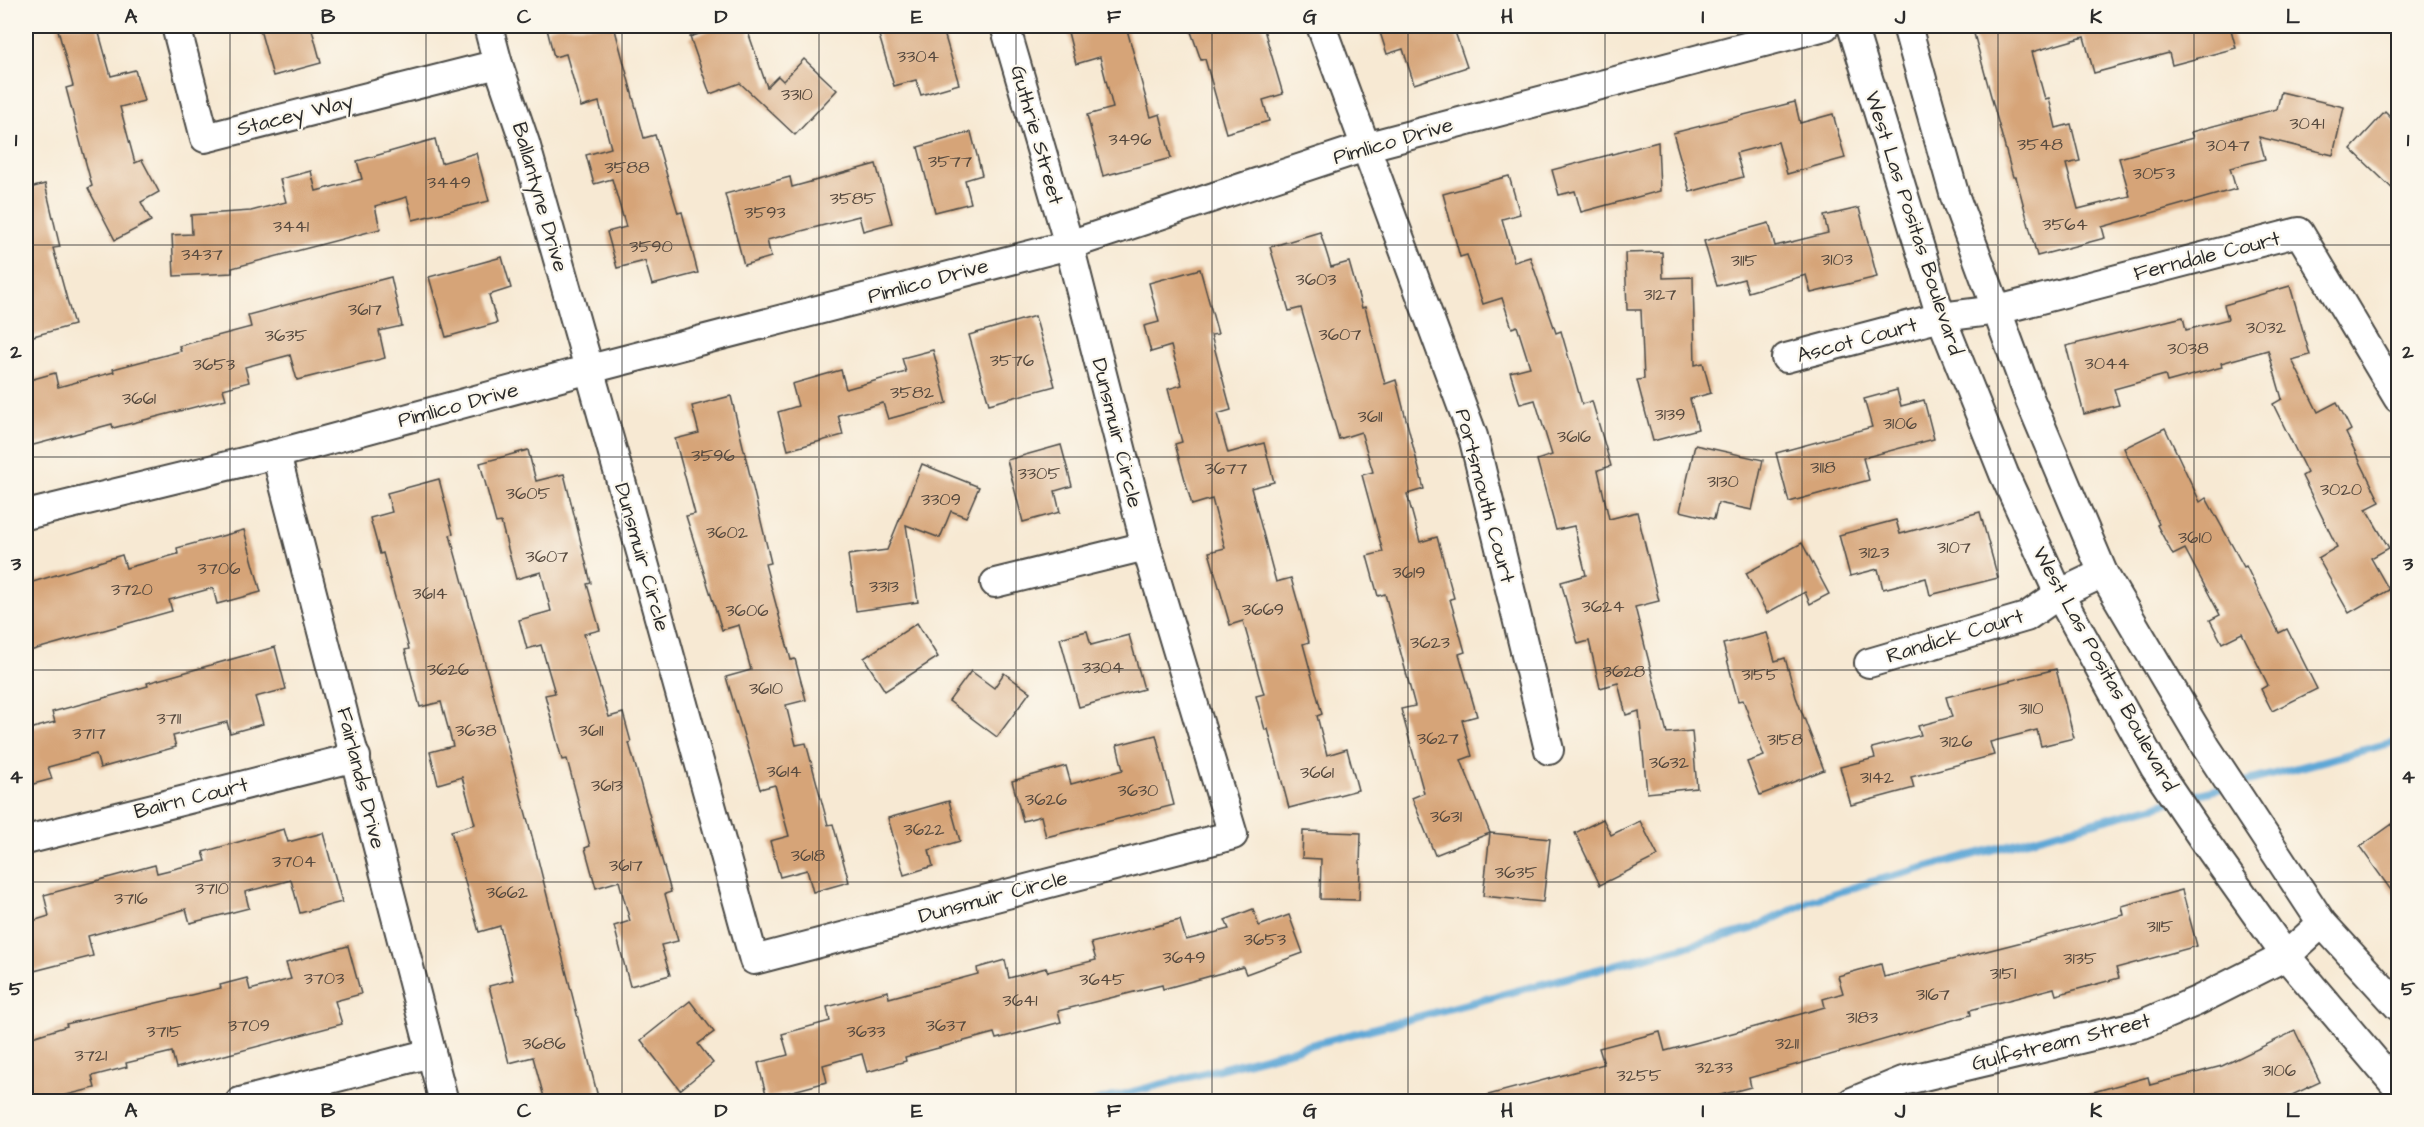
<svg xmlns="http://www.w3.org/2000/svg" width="2424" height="1127" font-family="'Architects Daughter',sans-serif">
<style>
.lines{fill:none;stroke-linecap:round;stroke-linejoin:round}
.stream{stroke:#5fa7d6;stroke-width:8}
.building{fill:#d6a478}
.minor-casing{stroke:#4a4844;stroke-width:32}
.minor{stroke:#fff;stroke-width:28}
.grid{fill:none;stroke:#2b2b2b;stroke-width:1.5;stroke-opacity:0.55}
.labels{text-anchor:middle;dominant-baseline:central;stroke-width:4.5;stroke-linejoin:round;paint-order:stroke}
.number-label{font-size:18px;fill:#56493e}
.street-label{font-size:21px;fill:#2b2b2b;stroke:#fbf7ec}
.neatline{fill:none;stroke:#2b2b2b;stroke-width:2}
.grid-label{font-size:20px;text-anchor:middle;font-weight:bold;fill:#2b2b2b}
</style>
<rect width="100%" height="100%" fill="#fbf7ec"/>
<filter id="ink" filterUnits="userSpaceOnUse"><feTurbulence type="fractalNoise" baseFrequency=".0167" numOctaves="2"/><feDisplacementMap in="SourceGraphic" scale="12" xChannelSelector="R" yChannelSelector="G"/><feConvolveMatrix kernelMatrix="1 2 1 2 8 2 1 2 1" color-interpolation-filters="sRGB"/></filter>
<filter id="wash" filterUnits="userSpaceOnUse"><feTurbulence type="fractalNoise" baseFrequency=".008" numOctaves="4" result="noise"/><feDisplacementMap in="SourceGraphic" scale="24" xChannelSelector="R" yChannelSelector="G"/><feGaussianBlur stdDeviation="1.35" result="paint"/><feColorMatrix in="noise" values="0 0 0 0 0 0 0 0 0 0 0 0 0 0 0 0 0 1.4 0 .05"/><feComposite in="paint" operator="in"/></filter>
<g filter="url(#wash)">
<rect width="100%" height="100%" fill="#f7e9d3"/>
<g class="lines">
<path class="stream" d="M1094 1102 1752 929 1810 901 1871 882 2398 741"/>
</g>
<g id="blocks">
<g class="building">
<path d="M57 26H97L111 76 135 70 144 101 120 107 135 163 142 160 159 192 141 202 151 221 115 240 88 188 92 186 66 88 73 86Z"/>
<path d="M259 26H311L321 63 273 76Z"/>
<path d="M558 26H614L644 138 655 135 678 213 682 212 698 273 652 285 645 261 617 268 607 232 626 227 612 179 594 184 586 155 611 148 599 102 581 107 566 54 554 57 547 29Z"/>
<path d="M723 26H746L767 87 778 76 783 81 804 59 837 90 795 135 740 83 710 94 690 37Z"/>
<path d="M900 26H942L959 84 921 95 916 80 894 86 878 32Z"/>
<path d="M1093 26H1126L1151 117 1160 114 1171 158 1103 176 1087 115 1113 108 1100 57 1076 64 1068 32Z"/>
<path d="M1189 26H1263L1283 94 1263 100 1269 121 1226 133 1205 59 1201 60Z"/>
<path d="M1378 26H1453L1467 67 1414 84 1403 49 1387 54Z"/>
<path d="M1989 26H2230L2236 48 2172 65 2169 53 2094 73 2084 37 2032 52 2045 99 2049 98 2056 128 2071 124 2080 161 2066 164 2078 209 2130 196 2119 158 2193 138 2191 132 2277 109 2281 92 2344 107 2333 155 2259 137 2265 159 2230 168 2236 189 2102 227 2105 238 2037 256 2016 177H2013L1973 30Z"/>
<path d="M1795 102 1800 123 1833 114 1845 158 1787 174 1778 142 1736 153 1743 177 1690 192 1673 133Z"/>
<path d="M2385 112 2398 125V194L2351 149Z"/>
<path d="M971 132 982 175 965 180 971 203 935 212 918 147Z"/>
<path d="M435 139 441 163 476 153 489 201 413 220 407 197 375 206 380 229 232 268V273L174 276 172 235 192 234 191 215 251 211 286 202 280 179 311 171 316 191 362 179 357 161Z"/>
<path d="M1658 142 1660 191 1581 212 1575 191 1559 195 1552 170Z"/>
<path d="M876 164 892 223 863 231 859 216 767 240 771 257 744 265 725 194 790 177 792 187Z"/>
<path d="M1509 176 1520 214 1502 219 1514 262 1530 257 1556 333 1561 331 1582 404 1592 401 1611 466 1598 470 1609 519 1637 512 1659 601 1635 607 1667 733 1692 731 1697 788 1647 793 1639 711 1626 715 1618 683 1600 688 1589 641 1578 644 1561 582 1586 575 1574 526 1556 530 1537 460 1552 455 1535 400 1520 404 1510 372 1530 367 1517 326 1512 328 1502 298 1483 304 1467 255 1460 257 1443 194Z"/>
<path d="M45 184 60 247 53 248 74 325 26 338V189Z"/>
<path d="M1859 208 1877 277 1811 293 1806 275 1748 292 1744 279 1717 286 1704 241 1769 223 1775 246 1828 233 1824 216Z"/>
<path d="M1320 232 1331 267 1349 262 1362 308 1365 307 1385 384 1396 380 1424 489 1407 494 1420 542 1437 537 1454 598 1450 599 1465 652 1459 654 1477 716 1462 720 1472 756 1461 760 1490 833 1435 855 1412 798 1424 793 1401 709 1415 706 1385 594 1378 596 1367 556 1383 552 1362 475 1373 472 1361 432 1339 439 1301 308 1289 311 1270 247Z"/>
<path d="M1662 252 1663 278 1693 277 1695 365 1703 363 1711 393 1690 399 1698 429 1653 441 1637 380 1644 379 1641 310H1627L1625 253Z"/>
<path d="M502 257 511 288 489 295 497 323 446 337 429 277Z"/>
<path d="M1200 269 1218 334 1211 335 1231 410 1217 414 1228 453 1264 443 1274 482 1251 488 1276 582 1291 578 1309 642 1303 644 1322 714 1317 716 1327 755 1347 749 1358 790 1289 808 1268 729 1265 730 1256 696 1264 694 1243 621 1230 625 1209 552 1225 548 1212 499 1192 505 1175 444 1182 442 1168 389 1182 385 1171 346 1151 352 1144 326 1159 322 1149 283Z"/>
<path d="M391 277 402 326 379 331 385 358 297 380 290 355 245 367 249 382 223 389 226 399 113 428 112 424 26 447V381L55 373 58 387 114 372 113 369 181 351 179 346 251 327 248 315Z"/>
<path d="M2290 286 2310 355 2292 360 2318 412 2337 402 2351 430 2346 433 2380 502 2366 509 2389 548 2371 558 2389 590 2349 613 2318 558 2337 547 2302 476 2307 473 2273 404 2282 399 2268 350 2221 363 2222 367 2167 382 2165 375 2114 389 2119 405 2084 414 2066 346 2183 317 2186 330 2228 319 2224 305Z"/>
<path d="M1035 316 1055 386 989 404 969 335Z"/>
<path d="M933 350 947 403 888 419 883 403 838 415 843 435 788 450 778 412 798 406 792 384 841 370 846 389 906 372 902 358Z"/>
<path d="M1897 390 1901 406 1924 400 1934 439 1863 458 1869 480 1789 502 1776 453 1872 427 1864 399Z"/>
<path d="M731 396 771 563 765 564 791 660 795 659 806 700 786 705 796 745 806 743 828 825 833 824 849 882 813 892 807 870 780 877 770 841 789 836 775 785 760 789 726 677 751 670 739 625 722 630 686 516 695 514 675 439 699 433 692 406Z"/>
<path d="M2165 428 2200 502 2206 498 2244 567 2246 566 2279 633 2287 629 2317 689 2272 711 2261 689 2268 685 2242 633 2222 643 2210 620 2220 615 2185 549 2173 555 2157 525 2159 524 2124 448Z"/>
<path d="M1061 445 1072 486 1055 491 1060 512 1023 522 1007 460Z"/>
<path d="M1695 445 1763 460 1752 510 1718 503 1714 519 1680 511Z"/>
<path d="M528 450 536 481 564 474 591 583 587 584 600 630 584 634 609 717 623 713 631 742 629 743 671 892 665 894 678 941 661 945 670 975 630 986 614 926 630 921 619 881 596 888 585 848 590 846 567 759 562 760 545 695 555 693 541 645 527 649 519 620 551 611 541 572 516 579 501 522 496 523 480 463Z"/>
<path d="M922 464 979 487 966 517 951 511 940 538 906 525 918 602 856 611 848 555 887 550Z"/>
<path d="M439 479 453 534 450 535 533 840 599 1101H545L533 1057 509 1063 497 1017 489 986 513 980 500 926 479 932 451 831 475 824 462 777 438 784 430 752 453 746 441 702 420 707 405 650 409 649 383 553 380 554 370 518 392 512 387 493Z"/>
<path d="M1980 512 1998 578 1930 595 1926 578 1883 589 1878 569 1850 576 1839 535 1896 520 1900 534Z"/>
<path d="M244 530 261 592 217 604 213 588 169 600 172 611 26 652V584L122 555 126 568 178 554 177 548Z"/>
<path d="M1802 543 1829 594 1810 604 1805 592 1767 613 1746 573Z"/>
<path d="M917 623 938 657 885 691 864 658Z"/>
<path d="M1087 631 1091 645 1129 635 1144 689 1079 707 1060 638Z"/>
<path d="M1767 633 1775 661 1785 658 1796 697 1824 770 1760 795 1747 762 1764 756 1743 700 1738 701 1723 644Z"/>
<path d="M275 647 286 689 255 697 263 724 230 733 227 722 173 736 176 747 100 768 96 754 48 767 52 779 26 786V730L55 722 52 712 148 686 147 683Z"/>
<path d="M2056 669 2074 738 2041 746 2037 730 1990 742 1994 755 1911 777 1914 788 1851 805 1840 767 1875 758 1872 748 1921 735 1918 726 1952 717 1946 697Z"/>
<path d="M971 671 994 688 1004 673 1030 692 997 737 949 701Z"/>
<path d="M1156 735 1174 805 1046 837 1041 816 1023 821 1012 781 1066 766 1071 784 1123 770 1117 745Z"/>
<path d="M949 801 960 841 929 850 933 866 904 875 888 818Z"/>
<path d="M1603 819 1611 835 1640 821 1658 856 1600 885 1575 833Z"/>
<path d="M2398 820V900L2360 847Z"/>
<path d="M284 829 288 842 323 833 342 902 300 913 291 880 245 892 249 908 190 923 186 909 88 936 93 956 34 971 26 937V923L49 916 44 895 155 865 157 873 206 861 203 852Z"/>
<path d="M1303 831 1361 833 1359 900 1320 899 1321 859 1302 858Z"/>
<path d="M1490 833 1550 839 1543 902 1483 896Z"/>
<path d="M2182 890 2197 946 2116 968 2119 978 2056 995 2054 988 1970 1010 1971 1015 1749 1078 1751 1087 1698 1101H1489L1488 1095 1604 1064 1599 1048 1660 1032 1665 1051 1755 1027 1825 1007 1823 999 1843 993 1838 976 1881 964 1884 977 2022 942 2124 915 2122 906Z"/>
<path d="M1253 909 1259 926 1289 915 1303 953 1246 974 1243 967 1163 989 1162 985 1058 1011 1061 1022 996 1039 994 1033 905 1057 906 1061 867 1072 862 1054 823 1065 827 1082 767 1098 758 1063 788 1055 782 1034 830 1021 827 1007 888 991 889 998 978 974 977 968 1005 960 1009 978 1046 968 1048 972 1096 960 1091 943 1180 920 1186 940 1229 929 1225 920Z"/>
<path d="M348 946 361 994 335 1001 342 1024 176 1068 172 1052 126 1063 127 1067 92 1076 95 1088 42 1101H26V1039L67 1026 66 1024 221 988 220 985 247 978 250 990 291 979 286 963Z"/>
<path d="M690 1001 714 1032 698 1044 713 1063 680 1090 641 1040Z"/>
<path d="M2295 1031 2320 1082 2279 1101H2258L2255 1095 2232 1101H2083L2082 1095 2148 1077 2150 1085 2222 1066Z"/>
</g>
</g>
</g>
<g filter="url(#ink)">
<use href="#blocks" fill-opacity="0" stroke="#4a4844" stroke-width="1.5"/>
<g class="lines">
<g class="minor-casing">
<g id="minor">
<path d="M176 26 205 138 498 64"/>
<path d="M488 26 498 64 525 143 634 527 754 960 1233 835 1146 546 1069 245 1005 26"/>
<path d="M1321 26 1473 436 1549 750"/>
<path d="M1852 26 1941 317 2004 474 2059 594 2155 768 2203 839 2286 956 2398 1088"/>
<path d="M1907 26 1955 197 2030 400 2103 573 2206 747 2322 923 2398 1006"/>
<path d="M1786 358 1941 317 1998 310 2299 232 2398 398"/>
<path d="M276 454 444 1102"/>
<path d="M26 515 276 454 590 369 1069 245 1365 147 1825 26"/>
<path d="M995 583 1146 546"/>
<path d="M1869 663 2026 617 2059 594 2103 573"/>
<path d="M26 840 356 757"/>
<path d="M240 1102 431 1053"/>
<path d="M1852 1102 1903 1081 2143 1024 2197 1001 2286 956 2322 923"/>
</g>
</g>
<use href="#minor" class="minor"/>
</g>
</g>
<path class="grid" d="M230 26V1102M426 26V1102M622 26V1102M819 26V1102M1016 26V1102M1212 26V1102M1408 26V1102M1605 26V1102M1802 26V1102M1998 26V1102M2194 26V1102M26 245H2398M26 457H2398M26 670H2398M26 882H2398"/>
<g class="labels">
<g class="number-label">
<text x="918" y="56">3304</text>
<text x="797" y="94">3310</text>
<text x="2307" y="123">3041</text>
<text x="1130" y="139">3496</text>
<text x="2040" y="144">3548</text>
<text x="2228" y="145">3047</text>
<text x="950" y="161">3577</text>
<text x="627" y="167">3588</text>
<text x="2154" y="173">3053</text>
<text x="449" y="182">3449</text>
<text x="853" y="198">3585</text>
<text x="765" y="212">3593</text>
<text x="2065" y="224">3564</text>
<text x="291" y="226">3441</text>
<text x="651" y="246">3590</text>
<text x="202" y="254">3437</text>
<text x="1837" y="259">3103</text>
<text x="1744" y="260">3115</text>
<text x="1316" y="279">3603</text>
<text x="1660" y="294">3127</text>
<text x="365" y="309">3617</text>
<text x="2266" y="327">3032</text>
<text x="1340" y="334">3607</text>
<text x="286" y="335">3635</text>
<text x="2188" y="348">3038</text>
<text x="1012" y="360">3576</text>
<text x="2107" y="363">3044</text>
<text x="214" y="364">3653</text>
<text x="912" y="392">3582</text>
<text x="139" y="398">3661</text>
<text x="1670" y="414">3139</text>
<text x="1370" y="416">3611</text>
<text x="1900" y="423">3106</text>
<text x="1574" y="436">3616</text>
<text x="713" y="455">3596</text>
<text x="1823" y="467">3118</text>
<text x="1226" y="468">3677</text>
<text x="1039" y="473">3305</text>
<text x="1723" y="481">3130</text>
<text x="2341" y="489">3020</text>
<text x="528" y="493">3605</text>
<text x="941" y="499">3309</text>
<text x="727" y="532">3602</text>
<text x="2195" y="537">3610</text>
<text x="1954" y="547">3107</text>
<text x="1874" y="552">3123</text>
<text x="547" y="556">3607</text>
<text x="219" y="568">3706</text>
<text x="1409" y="572">3619</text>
<text x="884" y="586">3313</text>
<text x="132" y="589">3720</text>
<text x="430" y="593">3614</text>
<text x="1603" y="606">3624</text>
<text x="1263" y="609">3669</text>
<text x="747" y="610">3606</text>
<text x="1430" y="642">3623</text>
<text x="1103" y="667">3304</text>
<text x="448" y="669">3626</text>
<text x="1624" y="671">3628</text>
<text x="1760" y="674">3155</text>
<text x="766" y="688">3610</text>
<text x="2031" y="708">3110</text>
<text x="169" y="718">3711</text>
<text x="476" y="730">3638</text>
<text x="591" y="730">3611</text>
<text x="89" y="733">3717</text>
<text x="1438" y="738">3627</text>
<text x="1785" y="739">3158</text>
<text x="1956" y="741">3126</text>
<text x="1669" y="762">3632</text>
<text x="784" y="771">3614</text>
<text x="1317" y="772">3661</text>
<text x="1877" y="777">3142</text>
<text x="607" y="785">3613</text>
<text x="1138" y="790">3630</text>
<text x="1046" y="799">3626</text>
<text x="1446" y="816">3631</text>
<text x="924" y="829">3622</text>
<text x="808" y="855">3618</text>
<text x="294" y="861">3704</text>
<text x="626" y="865">3617</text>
<text x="1516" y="872">3635</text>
<text x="212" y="888">3710</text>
<text x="507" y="892">3662</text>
<text x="131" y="898">3716</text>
<text x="2160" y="926">3115</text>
<text x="1265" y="939">3653</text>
<text x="1184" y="957">3649</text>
<text x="2080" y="958">3135</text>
<text x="2003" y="973">3151</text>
<text x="324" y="978">3703</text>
<text x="1102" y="979">3645</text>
<text x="1933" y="994">3167</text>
<text x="1020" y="1000">3641</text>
<text x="1862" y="1017">3183</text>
<text x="249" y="1025">3709</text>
<text x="946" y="1025">3637</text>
<text x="164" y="1031">3715</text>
<text x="866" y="1031">3633</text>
<text x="544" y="1043">3686</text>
<text x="1787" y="1043">3211</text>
<text x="91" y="1055">3721</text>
<text x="1714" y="1067">3233</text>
<text x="2279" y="1070">3106</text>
<text x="1639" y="1075">3255</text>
</g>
<g class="street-label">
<text transform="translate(295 115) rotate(-14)">Stacey Way</text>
<text transform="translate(1037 135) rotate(74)">Guthrie Street</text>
<text transform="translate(1393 141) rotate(-16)">Pimlico Drive</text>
<text transform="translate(540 197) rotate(74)">Ballantyne Drive</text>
<text transform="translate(1914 223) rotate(72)">West Las Positas Boulevard</text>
<text transform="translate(2207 256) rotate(-14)">Ferndale Court</text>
<text transform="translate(928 281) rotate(-15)">Pimlico Drive</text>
<text transform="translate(1857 340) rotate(-15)">Ascot Court</text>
<text transform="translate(458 405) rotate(-15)">Pimlico Drive</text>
<text transform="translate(1117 433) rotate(76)">Dunsmuir Circle</text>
<text transform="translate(1485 496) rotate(75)">Portsmouth Court</text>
<text transform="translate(642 557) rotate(74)">Dunsmuir Circle</text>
<text transform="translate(1955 636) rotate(-17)">Randick Court</text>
<text transform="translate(2105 669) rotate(61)">West Las Positas Boulevard</text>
<text transform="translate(361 778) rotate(76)">Fairlands Drive</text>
<text transform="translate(191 798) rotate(-14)">Bairn Court</text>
<text transform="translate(993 897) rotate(-15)">Dunsmuir Circle</text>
<text transform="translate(2061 1042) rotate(-14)">Gulfstream Street</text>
</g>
</g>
<rect width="2424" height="1127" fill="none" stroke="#fbf7ec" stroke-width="66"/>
<rect x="33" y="33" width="2358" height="1061" class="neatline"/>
<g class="grid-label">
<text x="131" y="23">A</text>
<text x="328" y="23">B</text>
<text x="524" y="23">C</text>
<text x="721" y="23">D</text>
<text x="917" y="23">E</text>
<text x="1114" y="23">F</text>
<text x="1310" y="23">G</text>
<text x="1507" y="23">H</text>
<text x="1703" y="23">I</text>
<text x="1900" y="23">J</text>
<text x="2096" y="23">K</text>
<text x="2293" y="23">L</text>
<text x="16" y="146">1</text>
<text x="2408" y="146">1</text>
<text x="16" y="358">2</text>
<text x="2408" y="358">2</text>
<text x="16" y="570">3</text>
<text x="2408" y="570">3</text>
<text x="16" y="783">4</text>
<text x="2408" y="783">4</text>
<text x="16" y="995">5</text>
<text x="2408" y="995">5</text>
<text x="131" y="1117">A</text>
<text x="328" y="1117">B</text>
<text x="524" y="1117">C</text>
<text x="721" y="1117">D</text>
<text x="917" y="1117">E</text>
<text x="1114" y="1117">F</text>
<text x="1310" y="1117">G</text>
<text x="1507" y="1117">H</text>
<text x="1703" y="1117">I</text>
<text x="1900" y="1117">J</text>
<text x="2096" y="1117">K</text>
<text x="2293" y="1117">L</text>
</g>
</svg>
